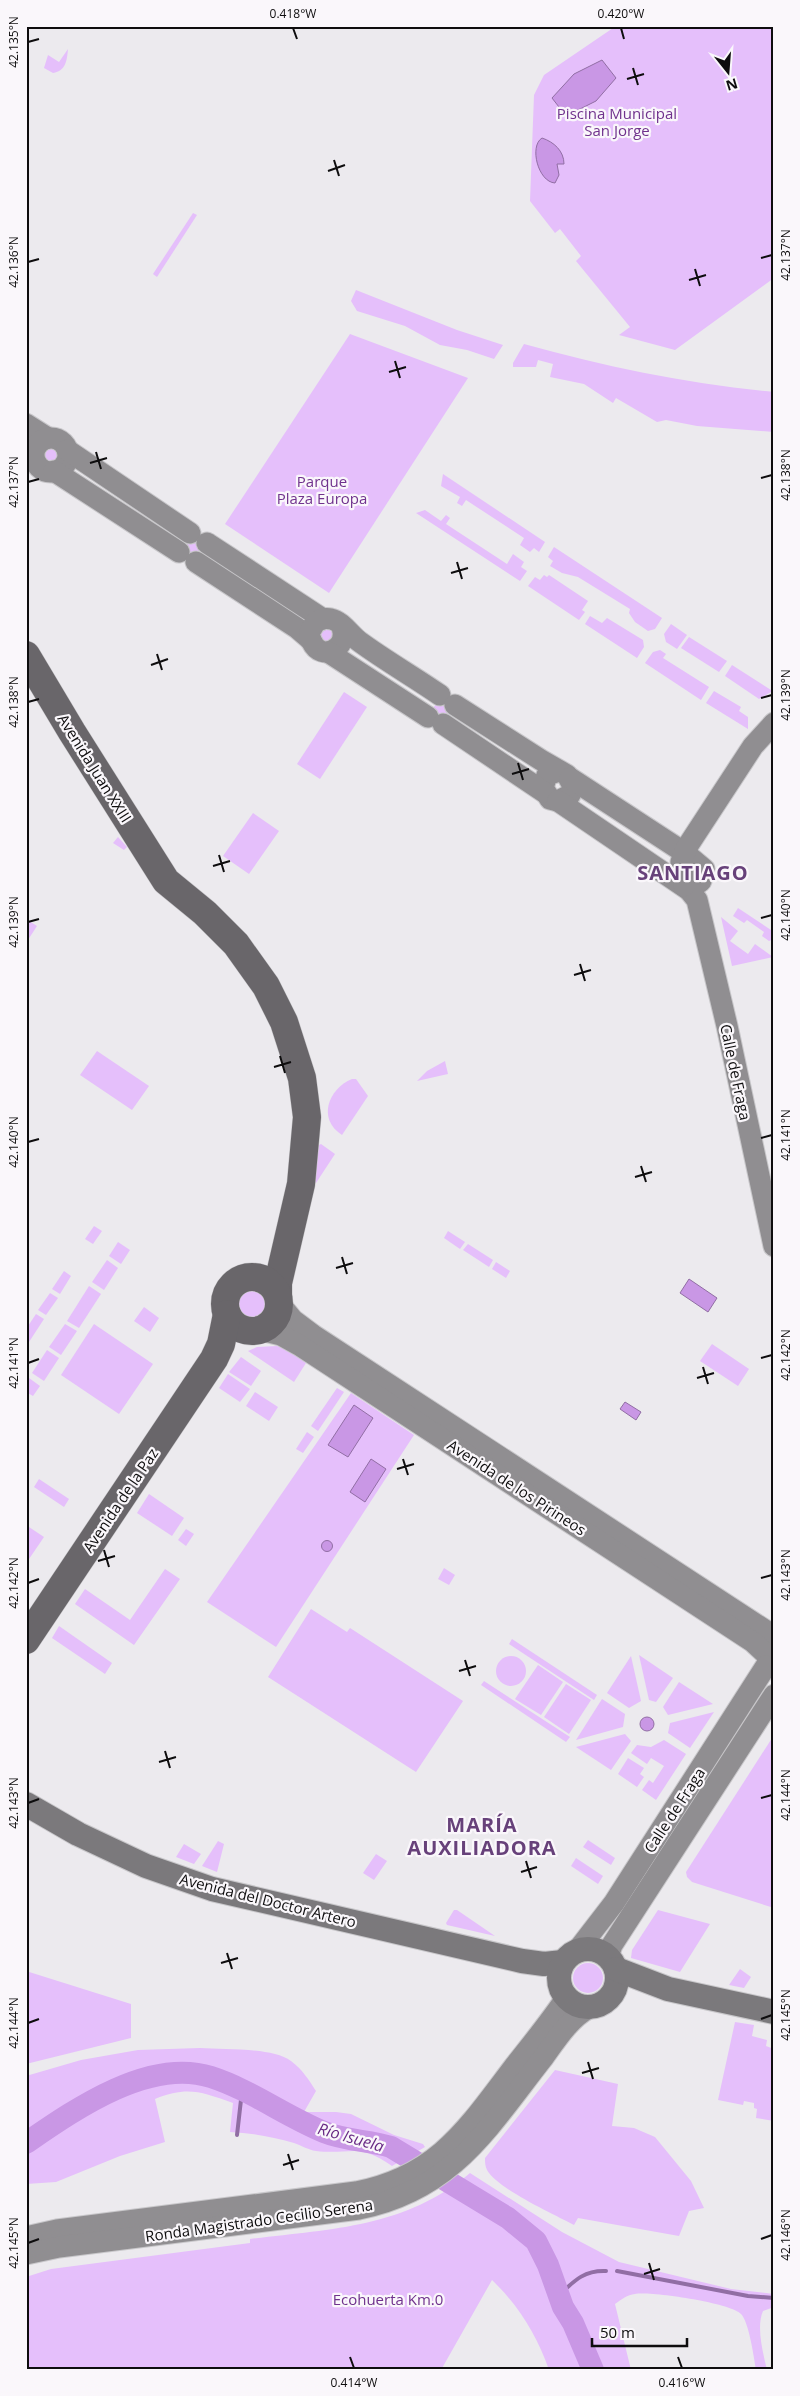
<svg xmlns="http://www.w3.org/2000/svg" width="800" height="2396" font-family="'Open Sans',sans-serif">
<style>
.green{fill:#e5bffb}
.water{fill:#c997e5;stroke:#916ea4}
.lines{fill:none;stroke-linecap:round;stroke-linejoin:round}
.stream{stroke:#916ea4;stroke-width:4}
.river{stroke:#c997e5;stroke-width:22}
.secondary-casing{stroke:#c8c7ca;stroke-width:23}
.primary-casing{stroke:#c8c7ca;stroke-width:26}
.highway-casing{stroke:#c8c7ca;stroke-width:29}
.secondary{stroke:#908e91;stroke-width:21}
.primary{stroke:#7b797c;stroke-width:24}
.highway{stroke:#69666a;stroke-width:28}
.ticks{fill:none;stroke:#0e0d0e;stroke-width:2}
.labels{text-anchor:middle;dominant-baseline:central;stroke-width:4.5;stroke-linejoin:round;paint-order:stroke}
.park-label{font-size:15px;fill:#70328d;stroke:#faf7fb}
.street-label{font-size:15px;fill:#0e0d0e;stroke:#faf7fb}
.water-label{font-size:16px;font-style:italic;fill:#682a84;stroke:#faf7fb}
.district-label{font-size:20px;font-weight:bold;letter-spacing:1px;fill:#67417a;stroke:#faf7fb}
.neatline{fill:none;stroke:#0e0d0e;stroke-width:2}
.ticks-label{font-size:12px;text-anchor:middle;fill:#0e0d0e}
</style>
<rect width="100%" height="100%" fill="#eceaee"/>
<g class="green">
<path d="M616 26H774V278L675 350 619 335 630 327 576 261 581 256 560 229 555 233 530 201 534 95 544 75Z"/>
<path d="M68 49C67 60 66 71 53 73L44 68 48 55 59 62Z"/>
<path d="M193 213 197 215 157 277 153 274Z"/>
<path d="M356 290 457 330 503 345 494 359 467 350 440 345 405 326 357 311 351 301Z"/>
<path d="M350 334 468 378 329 593 225 524Z"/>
<path d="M524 344C607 367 689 384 774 392V432L697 426 666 420 657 422 616 398 613 403 584 384 550 377 553 364 538 360 536 367H513V363Z"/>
<circle cx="51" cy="455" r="10"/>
<path d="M443 474 545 542 539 552 534 548 530 552 520 545 524 538 466 500 462 506 457 503 460 497 441 486Z"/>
<path d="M425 510 441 521 446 515 450 518 446 524 507 564 513 554 524 562 521 567 527 571 520 581 416 513Z"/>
<circle cx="193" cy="548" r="8"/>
<path d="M554 547 662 618 655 629 648 631 635 622 629 613 630 609 578 577 562 573 550 566 553 561 548 557Z"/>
<path d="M544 575 547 577 549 575 588 601 582 610 585 612 579 620 528 586 535 577 540 580Z"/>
<path d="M590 616 602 623 607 618 643 640 644 647 637 658 585 624Z"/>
<path d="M671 624 687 635 677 649 666 642 664 634Z"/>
<path d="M325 627 334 631 330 642 320 640V630Z"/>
<path d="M689 637 727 661 719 672 681 648Z"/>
<path d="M660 650 666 654 663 658 709 687 701 700 645 663 653 652Z"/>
<path d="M732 665 771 690V692L759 699 725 676Z"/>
<path d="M714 691 741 707 739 711 748 717V729L706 703Z"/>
<path d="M344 692 367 707 320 779 297 764Z"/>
<path d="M445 702 449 713 440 718 433 708 437 703Z"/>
<path d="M253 813 279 831 249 874 223 856Z"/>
<path d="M118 837 127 847 124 850 113 843Z"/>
<path d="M738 908 774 932V939L769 941 762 936 764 932 747 920 744 923 733 916Z"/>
<path d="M721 917 738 931 730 941 748 954 755 944 773 957 732 966Z"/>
<path d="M26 919 37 926 26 943Z"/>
<path d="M97 1051 149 1086 132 1110 80 1075Z"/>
<path d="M445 1061 448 1074 417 1081 427 1071Z"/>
<path d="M352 1079H356L368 1096 342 1135C317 1119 328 1089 352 1079Z"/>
<path d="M321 1144 335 1154 316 1183 314 1182 319 1145Z"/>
<path d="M94 1226 102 1231 93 1244 85 1239Z"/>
<path d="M448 1231 465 1242 460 1249 444 1238Z"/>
<path d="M118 1242 130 1250 121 1264 109 1256Z"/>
<path d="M468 1244 493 1260 489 1267 463 1250Z"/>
<path d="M107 1260 118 1268 104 1290 92 1282Z"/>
<path d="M496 1262 510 1271 506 1278 492 1269Z"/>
<path d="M64 1271 71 1276 60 1294 52 1289Z"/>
<path d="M89 1286 101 1294 79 1328 67 1321Z"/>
<circle cx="252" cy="1304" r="15"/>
<path d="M50 1293 58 1298 46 1315 38 1310Z"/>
<path d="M144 1307 159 1318 150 1332 134 1321Z"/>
<path d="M36 1314 44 1319 29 1342 26 1340V1329Z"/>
<path d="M65 1324 77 1331 61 1355 49 1347Z"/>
<path d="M94 1324 153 1364 119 1414 61 1375Z"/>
<path d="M712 1344 749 1369 738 1386 700 1361Z"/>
<path d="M277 1346 288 1350 306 1363 294 1382 248 1351 257 1347Z"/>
<path d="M47 1350 59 1358 44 1381 32 1373Z"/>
<path d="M241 1357 261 1371 251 1386 229 1372Z"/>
<path d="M228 1374 250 1389 240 1402 219 1388Z"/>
<path d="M29 1378 40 1386 33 1396 26 1392V1382Z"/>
<path d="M337 1388 344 1392 318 1431 311 1426Z"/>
<path d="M255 1392 278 1407 269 1421 246 1406Z"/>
<path d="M351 1393 414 1435 276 1647 207 1602Z"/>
<path d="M307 1432 314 1437 303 1453 296 1449Z"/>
<path d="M39 1479 69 1499 64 1507 34 1487Z"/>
<path d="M149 1494 184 1518 172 1536 137 1513Z"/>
<path d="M26 1525 44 1537 27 1562H26Z"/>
<path d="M186 1529 194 1534 186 1546 178 1540Z"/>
<path d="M444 1568 455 1575 449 1585 438 1579Z"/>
<path d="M165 1569 180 1579 134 1645 75 1604 85 1589 130 1620Z"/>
<path d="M311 1609 347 1632 350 1628 463 1701 416 1772 268 1677Z"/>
<path d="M59 1626 112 1663 105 1674 52 1638Z"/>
<path d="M512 1639 597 1695 594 1700 509 1644Z"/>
<path d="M639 1655 673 1678 656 1702 649 1700Z"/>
<circle cx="511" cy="1671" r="15"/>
<path d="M631 1656 641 1701 629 1708 607 1693Z"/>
<path d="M538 1665 563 1682 541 1715 515 1699Z"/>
<path d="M484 1681 570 1737 566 1742 481 1685Z"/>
<path d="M679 1682 713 1704 668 1715 663 1707Z"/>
<path d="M566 1684 591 1700 569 1734 544 1717Z"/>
<path d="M602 1699 625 1714 623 1727 576 1740Z"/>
<path d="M714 1712 690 1748 668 1733 670 1723Z"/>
<path d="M625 1734 631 1741 611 1770 576 1747Z"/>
<path d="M774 1735V1908L692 1882 687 1877 686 1872Z"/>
<path d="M664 1740 686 1754 656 1800 642 1790 649 1780 653 1783 664 1766 651 1758 647 1764 631 1753 637 1745 651 1747Z"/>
<path d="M628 1758 644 1768 640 1774 644 1777 637 1787 618 1774Z"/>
<path d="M588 1840 615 1858 611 1865 583 1847Z"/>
<path d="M218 1841 224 1844 217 1872 202 1866Z"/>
<path d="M184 1844 201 1854 194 1864 176 1857Z"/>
<path d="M376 1854 387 1861 374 1880 363 1873Z"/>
<path d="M576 1858 603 1876 598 1884 571 1866Z"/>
<path d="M454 1910H457L495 1936 447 1925 446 1923Z"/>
<path d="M658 1910 710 1924 680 1972 631 1958 632 1950Z"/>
<circle cx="588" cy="1978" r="15"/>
<path d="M740 1969 751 1977 744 1988 729 1985Z"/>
<path d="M26 1971 131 2004V2038L26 2064Z"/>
<path d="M735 2022 754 2025 752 2036 767 2040 766 2046 774 2049V2121L756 2118 757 2109 754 2108V2103L744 2101 743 2105 718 2100Z"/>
<path d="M200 2048C224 2050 272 2047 291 2061 302 2069 309 2080 316 2091L304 2112H336L351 2114 394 2135 423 2144 425 2147 392 2166C358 2142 352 2155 316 2151 308 2150 301 2145 294 2143 273 2137 252 2133 230 2132L233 2103C201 2092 188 2086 155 2099L165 2142 120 2156 56 2182 26 2184V2076L81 2060 138 2050Z"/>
<path d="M555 2070 618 2084 612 2126 634 2128 655 2137 691 2181 704 2208 689 2211 679 2236 578 2218 574 2225C553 2214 498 2189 487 2170 485 2166 485 2162 485 2158Z"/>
<path d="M470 2173 562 2232 619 2262 731 2289 774 2294V2307L763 2311C756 2327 763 2353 767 2370H756C754 2358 749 2322 741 2314 731 2303 651 2291 635 2294 627 2295 622 2299 615 2304L631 2370H549C537 2335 518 2305 492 2280L441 2370H26V2277L51 2269 250 2243V2239C330 2229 405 2228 470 2173Z"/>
</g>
<g class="water">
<path d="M602 60 616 78 596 101 566 116 552 98 574 74Z"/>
<path d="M542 138C554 142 564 151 564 164H557L559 175 555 183C538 182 529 146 542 138Z"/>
<path d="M689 1279 717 1298 708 1312 680 1293Z"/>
<path d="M625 1402 641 1412 636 1420 620 1409Z"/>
<path d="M354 1405 373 1418 348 1457 328 1445Z"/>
<path d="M371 1459 386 1469 365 1502 350 1492Z"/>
<circle cx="327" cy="1546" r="5.5"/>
<circle cx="647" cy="1724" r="7"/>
</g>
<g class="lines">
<g class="stream">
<path d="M237 2135 242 2091"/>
<path d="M617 2271 748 2296 774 2298"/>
<path d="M558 2296C574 2281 584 2270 606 2271"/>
</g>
<path class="river" d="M26 2143C74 2110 149 2057 211 2077 251 2090 285 2116 324 2132 346 2141 369 2140 391 2147L508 2218 536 2241 548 2265 563 2307 573 2323 593 2370"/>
<g class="secondary-casing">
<g id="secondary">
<path d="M26 424 48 438"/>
<circle cx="51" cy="455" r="17"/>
<path d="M67 450 190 533"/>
<path d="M54 471 179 552"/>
<path d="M207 543 323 619"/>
<path d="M196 562 297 628 311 640"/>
<path d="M342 627C349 649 321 662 312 642 309 638 309 632 312 628 315 621 323 617 331 619 342 621 351 636 360 642 386 661 414 677 440 695"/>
<path d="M328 652 428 717"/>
<path d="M455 705 541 760 567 775 573 786 570 795 558 801 550 799 543 788 547 775 559 771"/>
<path d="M443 724 544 792"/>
<path d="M570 778 685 853 704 869 701 881 689 890"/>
<path d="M558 801 689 890 697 900 727 1026 774 1246"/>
<path d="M684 886 681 862 687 847 753 746 774 723"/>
<path d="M279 1303 293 1320 313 1335 774 1636"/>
<path d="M261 1330 281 1335 299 1345 753 1642 766 1654"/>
<path d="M577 1951 614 1903 766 1666"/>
<path d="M608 1957 612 1945 774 1695"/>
<path d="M26 2237 57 2230 356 2192C437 2176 466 2130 513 2068 531 2045 550 2022 566 1998"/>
<path d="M26 2254 59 2247 359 2209C453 2190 488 2128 543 2058 556 2040 570 2018 589 2008"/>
</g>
</g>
<g class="primary-casing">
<g id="primary">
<path d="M26 1804 78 1834 146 1866 212 1889 522 1961 544 1964 563 1962"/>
<circle cx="588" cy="1978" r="29"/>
<path d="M616 1969 668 1989 774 2012"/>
</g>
</g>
<g class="highway-casing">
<g id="highway">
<path d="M26 655 72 732 166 881 205 913 236 944 266 986 284 1022 302 1078 307 1117 301 1184 278 1283V1295"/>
<circle cx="252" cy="1304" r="27"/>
<path d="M26 1640 214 1359 221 1344 227 1314"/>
</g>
</g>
<use href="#secondary" class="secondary"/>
<use href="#primary" class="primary"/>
<use href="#highway" class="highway"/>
</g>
<path class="ticks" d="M293 28 297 39M621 28 624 39M28 42 39 39M633 68 638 85M627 79 644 74M334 160 339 176M328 171 345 165M761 258 772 255M28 262 39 259M695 269 700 286M689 280 706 275M395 361 400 378M389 372 406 367M96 452 101 469M90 463 107 458M761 478 772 475M28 482 39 479M457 562 462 579M451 573 468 568M157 654 162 670M151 665 168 659M761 698 772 695M28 702 39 699M518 763 523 780M512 774 529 769M219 855 224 872M213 866 230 861M761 918 772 915M28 922 39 919M580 964 585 981M574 975 591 970M280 1056 285 1073M274 1067 291 1062M761 1138 772 1135M28 1142 39 1139M641 1166 646 1182M635 1177 652 1172M342 1257 347 1274M336 1268 353 1263M761 1358 772 1355M28 1363 39 1359M703 1367 708 1384M697 1378 714 1373M403 1459 408 1475M397 1469 414 1464M104 1550 109 1567M98 1561 115 1556M761 1578 772 1575M28 1583 39 1579M465 1660 470 1676M459 1671 476 1666M165 1751 170 1768M159 1762 176 1757M761 1798 772 1795M28 1803 39 1799M526 1861 531 1878M521 1872 537 1867M227 1953 232 1969M221 1963 238 1958M761 2019 772 2015M28 2023 39 2019M588 2062 593 2079M582 2073 599 2068M288 2154 293 2170M283 2165 299 2160M761 2239 772 2235M28 2243 39 2239M649 2263 654 2280M644 2274 660 2269M350 2357 354 2368M678 2357 682 2368"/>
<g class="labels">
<g class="park-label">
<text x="617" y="113">Piscina Municipal<tspan x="617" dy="17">San Jorge</tspan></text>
<text x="322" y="481">Parque<tspan x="322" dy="17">Plaza Europa</tspan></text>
<text x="388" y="2299">Ecohuerta Km.0</text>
</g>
<g class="street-label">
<text transform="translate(95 768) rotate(58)">Avenida Juan XXIII</text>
<text transform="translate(736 1072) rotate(78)">Calle de Fraga</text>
<text transform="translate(517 1487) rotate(33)">Avenida de los Pirineos</text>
<text transform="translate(120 1500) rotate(-56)">Avenida de la Paz</text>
<text transform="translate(674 1810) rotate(-57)">Calle de Fraga</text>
<text transform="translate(268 1900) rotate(14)">Avenida del Doctor Artero</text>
<text transform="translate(259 2220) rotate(-8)">Ronda Magistrado Cecilio Serena</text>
</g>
<g class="water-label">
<text transform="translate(351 2137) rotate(16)">Río Isuela</text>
</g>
<g class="district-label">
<text x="693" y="872">SANTIAGO</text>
<text x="482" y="1824">MARÍA<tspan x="482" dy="23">AUXILIADORA</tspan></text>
</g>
</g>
<rect width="800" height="2396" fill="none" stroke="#faf7fb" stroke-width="55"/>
<g transform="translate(728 72) rotate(163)" stroke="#faf7fb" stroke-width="4" paint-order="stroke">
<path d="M0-4L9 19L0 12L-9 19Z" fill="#0e0d0e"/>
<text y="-8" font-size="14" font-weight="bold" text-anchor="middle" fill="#0e0d0e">N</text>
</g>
<path d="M592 2338v8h95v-8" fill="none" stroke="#0e0d0e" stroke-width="2.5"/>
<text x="600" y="2338" font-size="15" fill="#0e0d0e" stroke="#faf7fb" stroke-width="4" paint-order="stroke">50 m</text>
<rect x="28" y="28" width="744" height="2340" class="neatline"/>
<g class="ticks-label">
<text x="293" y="18">0.418°W</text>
<text x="621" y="18">0.420°W</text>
<text transform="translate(14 42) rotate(-90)" y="4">42.135°N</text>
<text transform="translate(786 255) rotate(-90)" y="4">42.137°N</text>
<text transform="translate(14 262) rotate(-90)" y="4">42.136°N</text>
<text transform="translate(786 475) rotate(-90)" y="4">42.138°N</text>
<text transform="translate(14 482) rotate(-90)" y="4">42.137°N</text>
<text transform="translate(786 695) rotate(-90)" y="4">42.139°N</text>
<text transform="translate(14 702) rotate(-90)" y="4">42.138°N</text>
<text transform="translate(786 915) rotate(-90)" y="4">42.140°N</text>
<text transform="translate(14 922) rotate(-90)" y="4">42.139°N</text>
<text transform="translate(786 1135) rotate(-90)" y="4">42.141°N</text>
<text transform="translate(14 1142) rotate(-90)" y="4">42.140°N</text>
<text transform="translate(786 1355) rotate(-90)" y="4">42.142°N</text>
<text transform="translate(14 1363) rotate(-90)" y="4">42.141°N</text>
<text transform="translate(786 1575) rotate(-90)" y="4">42.143°N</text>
<text transform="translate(14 1583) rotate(-90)" y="4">42.142°N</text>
<text transform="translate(786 1795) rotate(-90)" y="4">42.144°N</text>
<text transform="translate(14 1803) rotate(-90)" y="4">42.143°N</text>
<text transform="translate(786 2015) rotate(-90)" y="4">42.145°N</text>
<text transform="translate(14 2023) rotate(-90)" y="4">42.144°N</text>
<text transform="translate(786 2235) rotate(-90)" y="4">42.146°N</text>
<text transform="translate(14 2243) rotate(-90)" y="4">42.145°N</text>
<text x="354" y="2387">0.414°W</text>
<text x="682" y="2387">0.416°W</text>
</g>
</svg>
